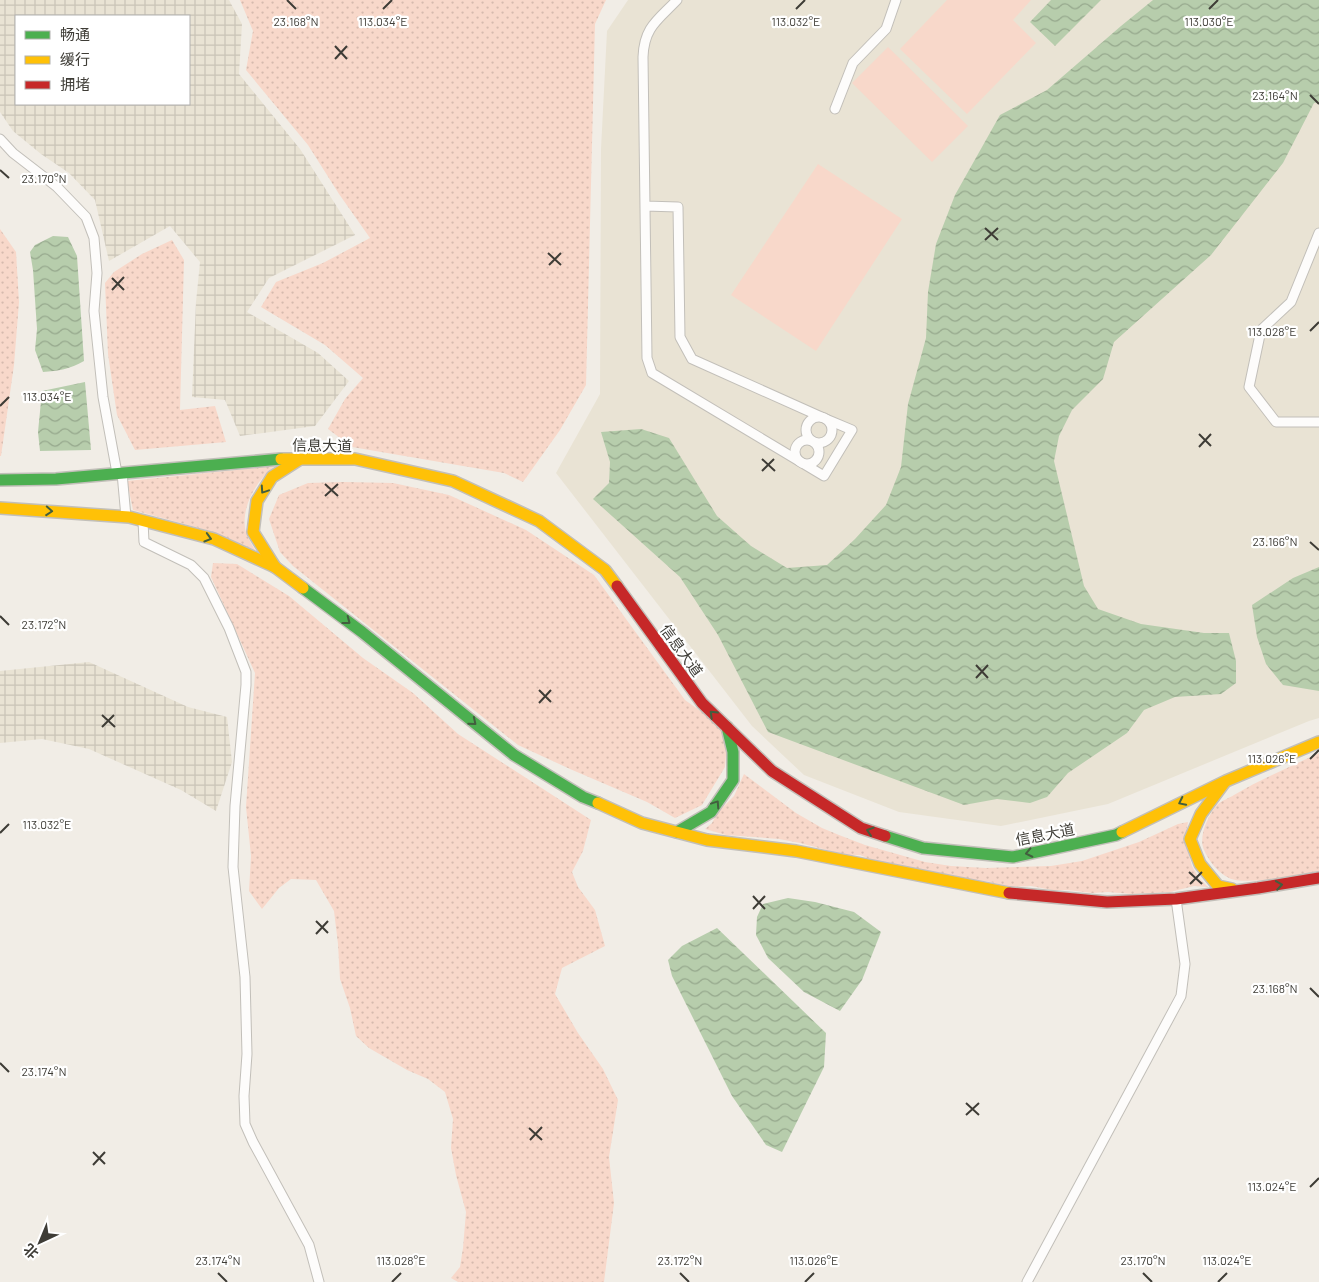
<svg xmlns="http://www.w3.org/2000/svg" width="1319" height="1282" font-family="Barlow,'Noto Sans SC',sans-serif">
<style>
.built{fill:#e9e3d4}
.industrial{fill:url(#industrial-grid);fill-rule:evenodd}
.grass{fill:url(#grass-dots)}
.pitch{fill:#f8d8ca}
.water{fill:url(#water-waves)}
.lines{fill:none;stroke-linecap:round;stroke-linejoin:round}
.street-casing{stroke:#c2bfb9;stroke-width:11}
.fast-casing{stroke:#c2bfb9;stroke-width:14}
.slow-casing{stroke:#c2bfb9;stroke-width:14}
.jam-casing{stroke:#c2bfb9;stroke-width:14}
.street{stroke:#fdfcfb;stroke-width:9}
.fast{stroke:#4caf50;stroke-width:11}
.slow{stroke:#ffc107;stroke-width:11}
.jam{stroke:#c62828;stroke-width:11}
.oneway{stroke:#425e3e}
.ticks{fill:none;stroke:#3e3c36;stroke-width:2}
.labels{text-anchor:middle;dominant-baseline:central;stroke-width:4.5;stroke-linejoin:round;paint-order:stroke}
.street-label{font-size:15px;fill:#3e3c36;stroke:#fff}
.ticks-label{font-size:12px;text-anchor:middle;fill:#3e3c36;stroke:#fff;stroke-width:4.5;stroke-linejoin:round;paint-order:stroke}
</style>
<defs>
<pattern id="industrial-grid" width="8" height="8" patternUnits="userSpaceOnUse" patternTransform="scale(1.25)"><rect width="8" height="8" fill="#e9e3d4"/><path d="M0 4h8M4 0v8" fill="none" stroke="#c9c4b7"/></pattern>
<pattern id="grass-dots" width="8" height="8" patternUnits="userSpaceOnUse" patternTransform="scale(1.25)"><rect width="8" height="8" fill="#f8d8ca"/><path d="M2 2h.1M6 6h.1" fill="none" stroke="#d6baae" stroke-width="1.8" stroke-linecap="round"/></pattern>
<pattern id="water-waves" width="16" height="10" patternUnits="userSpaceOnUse" patternTransform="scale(1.25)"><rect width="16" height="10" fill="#b7cdac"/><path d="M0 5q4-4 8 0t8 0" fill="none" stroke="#96a88d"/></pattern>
</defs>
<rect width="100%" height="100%" fill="#f1ede6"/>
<path class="built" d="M628 0H1319V718L1309 721 1108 804 1001 826 899 812 804 775 752 726 556 473 600 394 601 149 607 31Z"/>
<g class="industrial">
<path d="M0 0H229L242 24 239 74 300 149 355 235 269 278 247 312 318 353 349 381 315 426 240 436 225 400 192 397 196 302 200 262 170 226 109 261 95 200 69 173 41 154 13 131 0 112ZM189 16V104H16V16Z"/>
<path d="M89 662 188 707 227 717 232 762 216 811 181 790 89 749 42 739 0 743V671Z"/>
</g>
<g class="grass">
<path d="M240 0H606L595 24 586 385 560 430 523 482 504 473 352 447 328 429 345 399 363 378 325 345 261 307 276 282 323 263 370 238 339 194 308 145 246 70 253 31Z"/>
<path d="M0 229 16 252 19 302 14 365 1 456H0Z"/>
<path d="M172 240 184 260 180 410 215 406 226 442 135 450 117 415 108 354 105 283 114 272 142 254Z"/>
<path d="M275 466C257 480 242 504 245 528 246 535 251 543 255 550L239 544 210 531 133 510 127 481Z"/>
<path d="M344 482 393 483 449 495 526 530 594 575 685 700 728 731 725 767 702 805 675 818 647 802 570 769 518 745 293 566 280 552 269 519 279 495 308 483Z"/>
<path d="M213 563 237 564 289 596 363 658 413 693 458 734 591 820 583 851 572 872 578 887 595 910 605 946 562 968 555 994 578 1033 603 1069 618 1100 609 1157 614 1203 604 1282H458L451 1278 460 1267 463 1248 466 1212 456 1175 451 1148 453 1119 445 1092 428 1079 407 1070 369 1048 356 1036 350 1008 340 979 338 944 334 911 316 880 291 879 279 888 262 909 249 891 251 856 246 807 255 673 211 577Z"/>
<path d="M1319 753V871C1301 875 1244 886 1229 878 1218 873 1209 861 1204 850 1198 837 1208 815 1217 805 1221 801 1229 798 1234 795 1261 779 1290 767 1319 753Z"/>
<path d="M744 774 796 813 822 828 839 835 865 845 925 862 951 866 986 868 1051 866 1082 861 1139 842 1178 824 1188 822 1185 840 1192 866 1198 877 1208 887 1194 886 1170 892 1132 894 1108 892 1092 893 1068 890H1052L1031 886 1011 887 986 881 970 880 953 875 922 871 903 866 890 864 870 859 860 855H846L800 843 779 839 726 835 705 829 712 823 718 812 734 796Z"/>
</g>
<g class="pitch">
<path d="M947 0H1031L1013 20 1036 43 967 114 900 49Z"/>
<path d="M888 47 968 126 932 162 852 83Z"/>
<path d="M818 164 902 219 816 351 731 295Z"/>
</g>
<g class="water">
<path d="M1051 0H1101L1055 46 1030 22Z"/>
<path d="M1153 0H1319V102L1314 103 1283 163 1211 255 1114 342 1103 379 1072 410 1059 436 1054 461 1084 586 1098 609 1141 624 1204 633H1229L1236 661V683L1221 694 1175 697 1144 710 1127 733 1068 773 1047 797 1030 803 997 799 964 805 768 732 718 635 680 577 593 499 609 483 610 462 601 432 641 429 669 438 717 516 751 546 787 568 827 565 855 539 886 505 901 467 908 404 926 338 928 292 936 244 955 195 1000 115 1047 90 1121 26Z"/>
<path d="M53 236 68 237 77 256 84 361C70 369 58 371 43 372L35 350 37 329 33 270 30 252 35 245Z"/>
<path d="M85 382 91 450 40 451 38 432 42 391Z"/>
<path d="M1319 567V691L1283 685 1266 664 1257 637 1252 605 1293 578Z"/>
<path d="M788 898 815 902 854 912 881 932 862 980 840 1011 804 992 768 958 756 935 757 917 763 904Z"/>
<path d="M717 928 826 1033 824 1067 782 1152 766 1145 732 1096 672 976 668 960 682 946Z"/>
</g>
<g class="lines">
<g class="street-casing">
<g id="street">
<path d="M835 109 853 63 886 29 896 0"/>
<path d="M0 139 13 153 57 187 86 217 94 238 97 273 94 311 103 397 117 473"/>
<path d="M645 206 678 207 680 337 692 359 826 419 852 430 824 476 652 373 647 358 643 57C644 27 658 20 677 0"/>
<path d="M1319 233 1291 302 1261 330 1249 387 1276 422H1319"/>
<circle cx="819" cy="430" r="13"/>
<circle cx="807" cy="452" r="12"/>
<path d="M122 473 126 517"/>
<path d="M143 521 144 542 191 565 204 578 229 628 246 672V685L235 806 233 867 245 977 247 1054 244 1096 245 1124 253 1142 309 1245 319 1282"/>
<path d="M1027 1282 1181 996 1185 964 1176 899"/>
</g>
</g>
<g class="fast-casing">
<g id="fast">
<path d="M0 480 56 479 281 459"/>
<path d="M303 588 362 632 514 755 583 797 598 803"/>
<path d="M677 832 711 812 733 780V752L727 727"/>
<path d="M885 836 923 848 1013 857 1116 835 1122 832"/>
</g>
</g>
<g class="slow-casing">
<g id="slow">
<path d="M281 459H355L453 481 539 521 605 570 617 586"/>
<path d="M0 508 129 517 214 539 275 567 303 588"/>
<path d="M275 567 253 532 257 501 272 477 300 459"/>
<path d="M1224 783 1201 814 1190 839 1200 864 1218 886 1232 889"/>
<path d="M598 803 642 823 707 840 796 851 1009 893"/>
<path d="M1122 832 1226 781 1319 742"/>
</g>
</g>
<g class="jam-casing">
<g id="jam">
<path d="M617 586 702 703 772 771 861 828 885 836"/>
<path d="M1009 893 1107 902 1176 899 1258 888 1319 878"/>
</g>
</g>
<use href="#street" class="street"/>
<use href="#fast" class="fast"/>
<use href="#slow" class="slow"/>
<use href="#jam" class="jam"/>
</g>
<defs><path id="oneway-chevron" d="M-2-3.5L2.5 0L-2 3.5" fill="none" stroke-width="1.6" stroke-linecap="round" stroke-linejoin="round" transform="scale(1.25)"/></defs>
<g class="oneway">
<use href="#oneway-chevron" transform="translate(264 490) rotate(124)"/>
<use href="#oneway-chevron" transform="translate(49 511) rotate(4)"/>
<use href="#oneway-chevron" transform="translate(208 538) rotate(16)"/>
<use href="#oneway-chevron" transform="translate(347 621) rotate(37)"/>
<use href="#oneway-chevron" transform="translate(713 714) rotate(-136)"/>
<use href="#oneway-chevron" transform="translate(473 722) rotate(39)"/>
<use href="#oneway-chevron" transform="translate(1182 802) rotate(154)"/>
<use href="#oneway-chevron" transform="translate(716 804) rotate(-56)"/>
<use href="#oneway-chevron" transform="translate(870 831) rotate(-162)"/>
<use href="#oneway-chevron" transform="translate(1029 853) rotate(168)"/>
<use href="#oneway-chevron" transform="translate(1279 885) rotate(-9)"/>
</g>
<path class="ticks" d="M287 0 296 9M383 9 392 0M796 9 805 0M1209 9 1218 0M335 46 347 59M335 59 347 46M1310 95 1319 104M0 170 9 178M985 228 998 240M985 240 998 228M548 253 561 265M549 265 561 253M112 278 124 290M112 290 124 277M1310 331 1319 322M0 406 9 397M1199 434 1211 446M1199 447 1211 434M762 459 775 471M762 471 774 459M325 484 338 496M325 496 338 484M1310 542 1319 550M0 616 9 625M976 665 988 678M976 678 988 665M539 690 551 702M539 703 551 690M102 715 115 727M102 727 114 715M1310 759 1319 750M0 833 9 824M1189 872 1202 884M1190 884 1202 872M753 896 765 909M753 909 765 896M316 921 328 933M316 934 328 921M1310 988 1319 997M0 1063 9 1072M966 1103 979 1115M966 1115 979 1103M529 1128 542 1140M530 1140 542 1127M93 1152 105 1164M93 1165 105 1152M1310 1187 1319 1178M218 1273 227 1282M680 1273 689 1282M1143 1273 1152 1282M392 1282 401 1273M805 1282 814 1273M1218 1282 1227 1273"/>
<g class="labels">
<g class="street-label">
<text transform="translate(322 445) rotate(1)">信息大道</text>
<text transform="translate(682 650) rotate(54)">信息大道</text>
<text transform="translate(1045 834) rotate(-11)">信息大道</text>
</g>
</g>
<g class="ticks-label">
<text x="296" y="26">23.168°N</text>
<text x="1209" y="26">113.030°E</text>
<text x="383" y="26">113.034°E</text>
<text x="796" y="26">113.032°E</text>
<text x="1275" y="100">23.164°N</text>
<text x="44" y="183">23.170°N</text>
<text x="1272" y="336">113.028°E</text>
<text x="47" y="401">113.034°E</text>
<text x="1275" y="546">23.166°N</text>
<text x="44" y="629">23.172°N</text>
<text x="1272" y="763">113.026°E</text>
<text x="47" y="829">113.032°E</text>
<text x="1275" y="993">23.168°N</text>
<text x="44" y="1076">23.174°N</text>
<text x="1272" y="1191">113.024°E</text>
<text x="401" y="1265">113.028°E</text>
<text x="814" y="1265">113.026°E</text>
<text x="1227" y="1265">113.024°E</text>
<text x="218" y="1265">23.174°N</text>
<text x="680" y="1265">23.172°N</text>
<text x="1143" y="1265">23.170°N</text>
</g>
<rect x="15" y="15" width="175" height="90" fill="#ffffff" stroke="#b2b1af"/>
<rect x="25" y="31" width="25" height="8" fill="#4caf50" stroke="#b2b1af"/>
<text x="60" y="40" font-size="15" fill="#3e3c36">畅通</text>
<rect x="25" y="56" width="25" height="8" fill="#ffc107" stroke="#b2b1af"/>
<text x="60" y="65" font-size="15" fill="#3e3c36">缓行</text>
<rect x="25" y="81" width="25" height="8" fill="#c62828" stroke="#b2b1af"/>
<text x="60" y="90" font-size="15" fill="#3e3c36">拥堵</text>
<g transform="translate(40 1242) rotate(224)" stroke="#ffffff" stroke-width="4" paint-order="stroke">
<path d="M0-4L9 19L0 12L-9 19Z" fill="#3e3c36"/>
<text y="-8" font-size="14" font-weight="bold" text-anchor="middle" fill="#3e3c36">北</text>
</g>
</svg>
